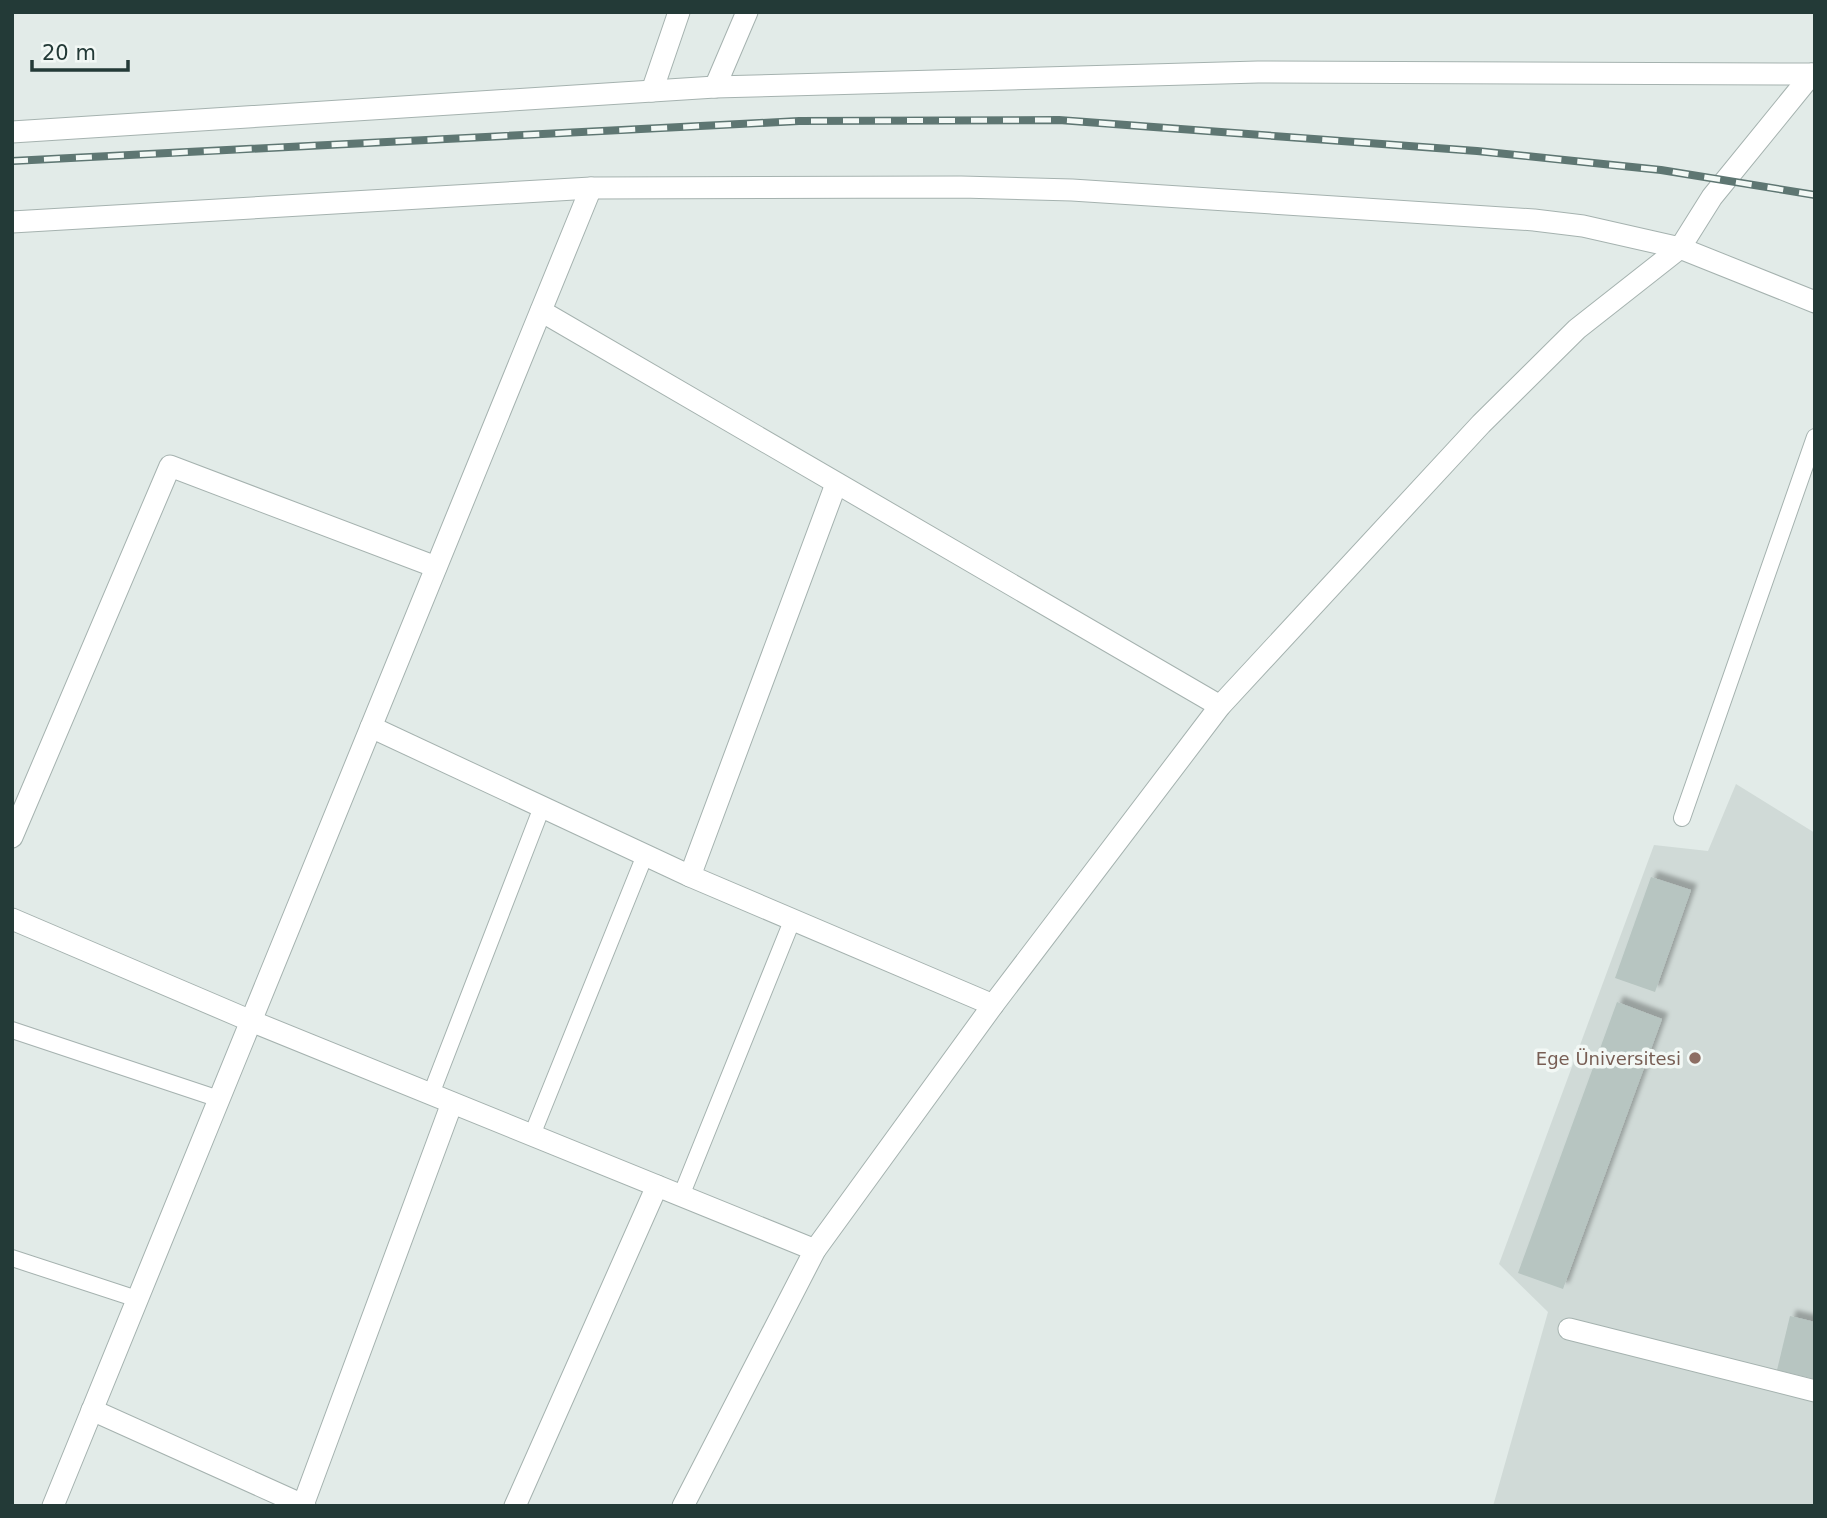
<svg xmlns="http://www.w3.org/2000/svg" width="1827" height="1518" font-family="'DejaVu Sans',sans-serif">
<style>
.built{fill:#d0dad7}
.building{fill:#b7c5c1;filter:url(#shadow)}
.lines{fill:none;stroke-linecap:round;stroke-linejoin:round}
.service-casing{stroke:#a5b2af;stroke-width:18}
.minor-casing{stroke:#a5b2af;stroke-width:23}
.tertiary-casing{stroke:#a5b2af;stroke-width:23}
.service{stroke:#fff;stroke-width:16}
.minor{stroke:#fff;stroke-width:21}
.tertiary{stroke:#fff;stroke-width:21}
.rail-casing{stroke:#5e7672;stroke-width:8}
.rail{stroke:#f2f8f5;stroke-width:5;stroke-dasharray:16;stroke-linecap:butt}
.education-dot{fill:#8d6e63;stroke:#f2f8f5;stroke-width:2.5}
.labels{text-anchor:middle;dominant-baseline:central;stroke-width:7;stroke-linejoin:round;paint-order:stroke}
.education-label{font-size:18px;fill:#785e54;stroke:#f2f8f5;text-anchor:end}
</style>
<defs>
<filter id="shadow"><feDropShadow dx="6" dy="-6" stdDeviation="2" flood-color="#0004"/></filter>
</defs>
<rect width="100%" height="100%" fill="#e2ebe8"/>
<path class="built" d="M1736 784 1815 833V1506H1493L1548 1312 1499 1264 1654 845 1708 851Z"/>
<g class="building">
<path d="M1651 877 1691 890 1655 992 1615 978Z"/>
<path d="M1617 1002 1662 1019 1563 1289 1518 1273Z"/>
<path d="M1790 1316 1815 1322V1379L1777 1370Z"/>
</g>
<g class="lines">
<g class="service-casing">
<g id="service">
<path d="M1682 818 1815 437"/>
<path d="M12 1030 219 1099"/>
<path d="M431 1094 542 807"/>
<path d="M532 1135 645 855"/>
<path d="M681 1196 792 921"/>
<path d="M12 1258 137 1299"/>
</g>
</g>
<g class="minor-casing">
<g id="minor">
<path d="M715 87 747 12"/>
<path d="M652 91 679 12"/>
<path d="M12 222 591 188 961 187 1072 190 1534 220 1583 226 1680 248"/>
<path d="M541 311 1220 706"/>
<path d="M836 484 690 876 993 1005"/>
<path d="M371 727 690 876"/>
<path d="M12 837 170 466 436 567"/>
<path d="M12 919 251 1021 815 1250"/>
<path d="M1569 1329 1815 1391"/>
<path d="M92 1410 303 1505"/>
<path d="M53 1506 591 188"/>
<path d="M305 1506 303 1505 452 1103"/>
<path d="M515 1506 657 1186"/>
<path d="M683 1506 815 1250 993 1005 1220 706 1481 424 1577 329 1680 248"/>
</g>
</g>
<g class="tertiary-casing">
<g id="tertiary">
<path d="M1812 74 1712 197 1680 248 1815 302"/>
<path d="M12 132 715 87 1258 72 1812 74"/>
</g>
</g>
<use href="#service" class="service"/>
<use href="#minor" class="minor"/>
<use href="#tertiary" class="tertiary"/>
<g class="rail-casing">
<path id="rail" d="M12 161 799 121 1059 120 1477 151 1661 170 1815 195"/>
</g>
<use href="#rail" class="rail"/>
</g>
<circle class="education-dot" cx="1695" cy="1058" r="7"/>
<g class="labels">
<g class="education-label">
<text x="1681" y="1058">Ege Üniversitesi</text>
</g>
</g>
<rect width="1827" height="1518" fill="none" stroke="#233a37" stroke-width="28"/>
<path d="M32 60v10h96v-10" fill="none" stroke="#233a37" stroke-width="3.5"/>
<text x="42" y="60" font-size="21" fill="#233a37" stroke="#f2f8f5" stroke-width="5" paint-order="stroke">20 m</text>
</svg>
